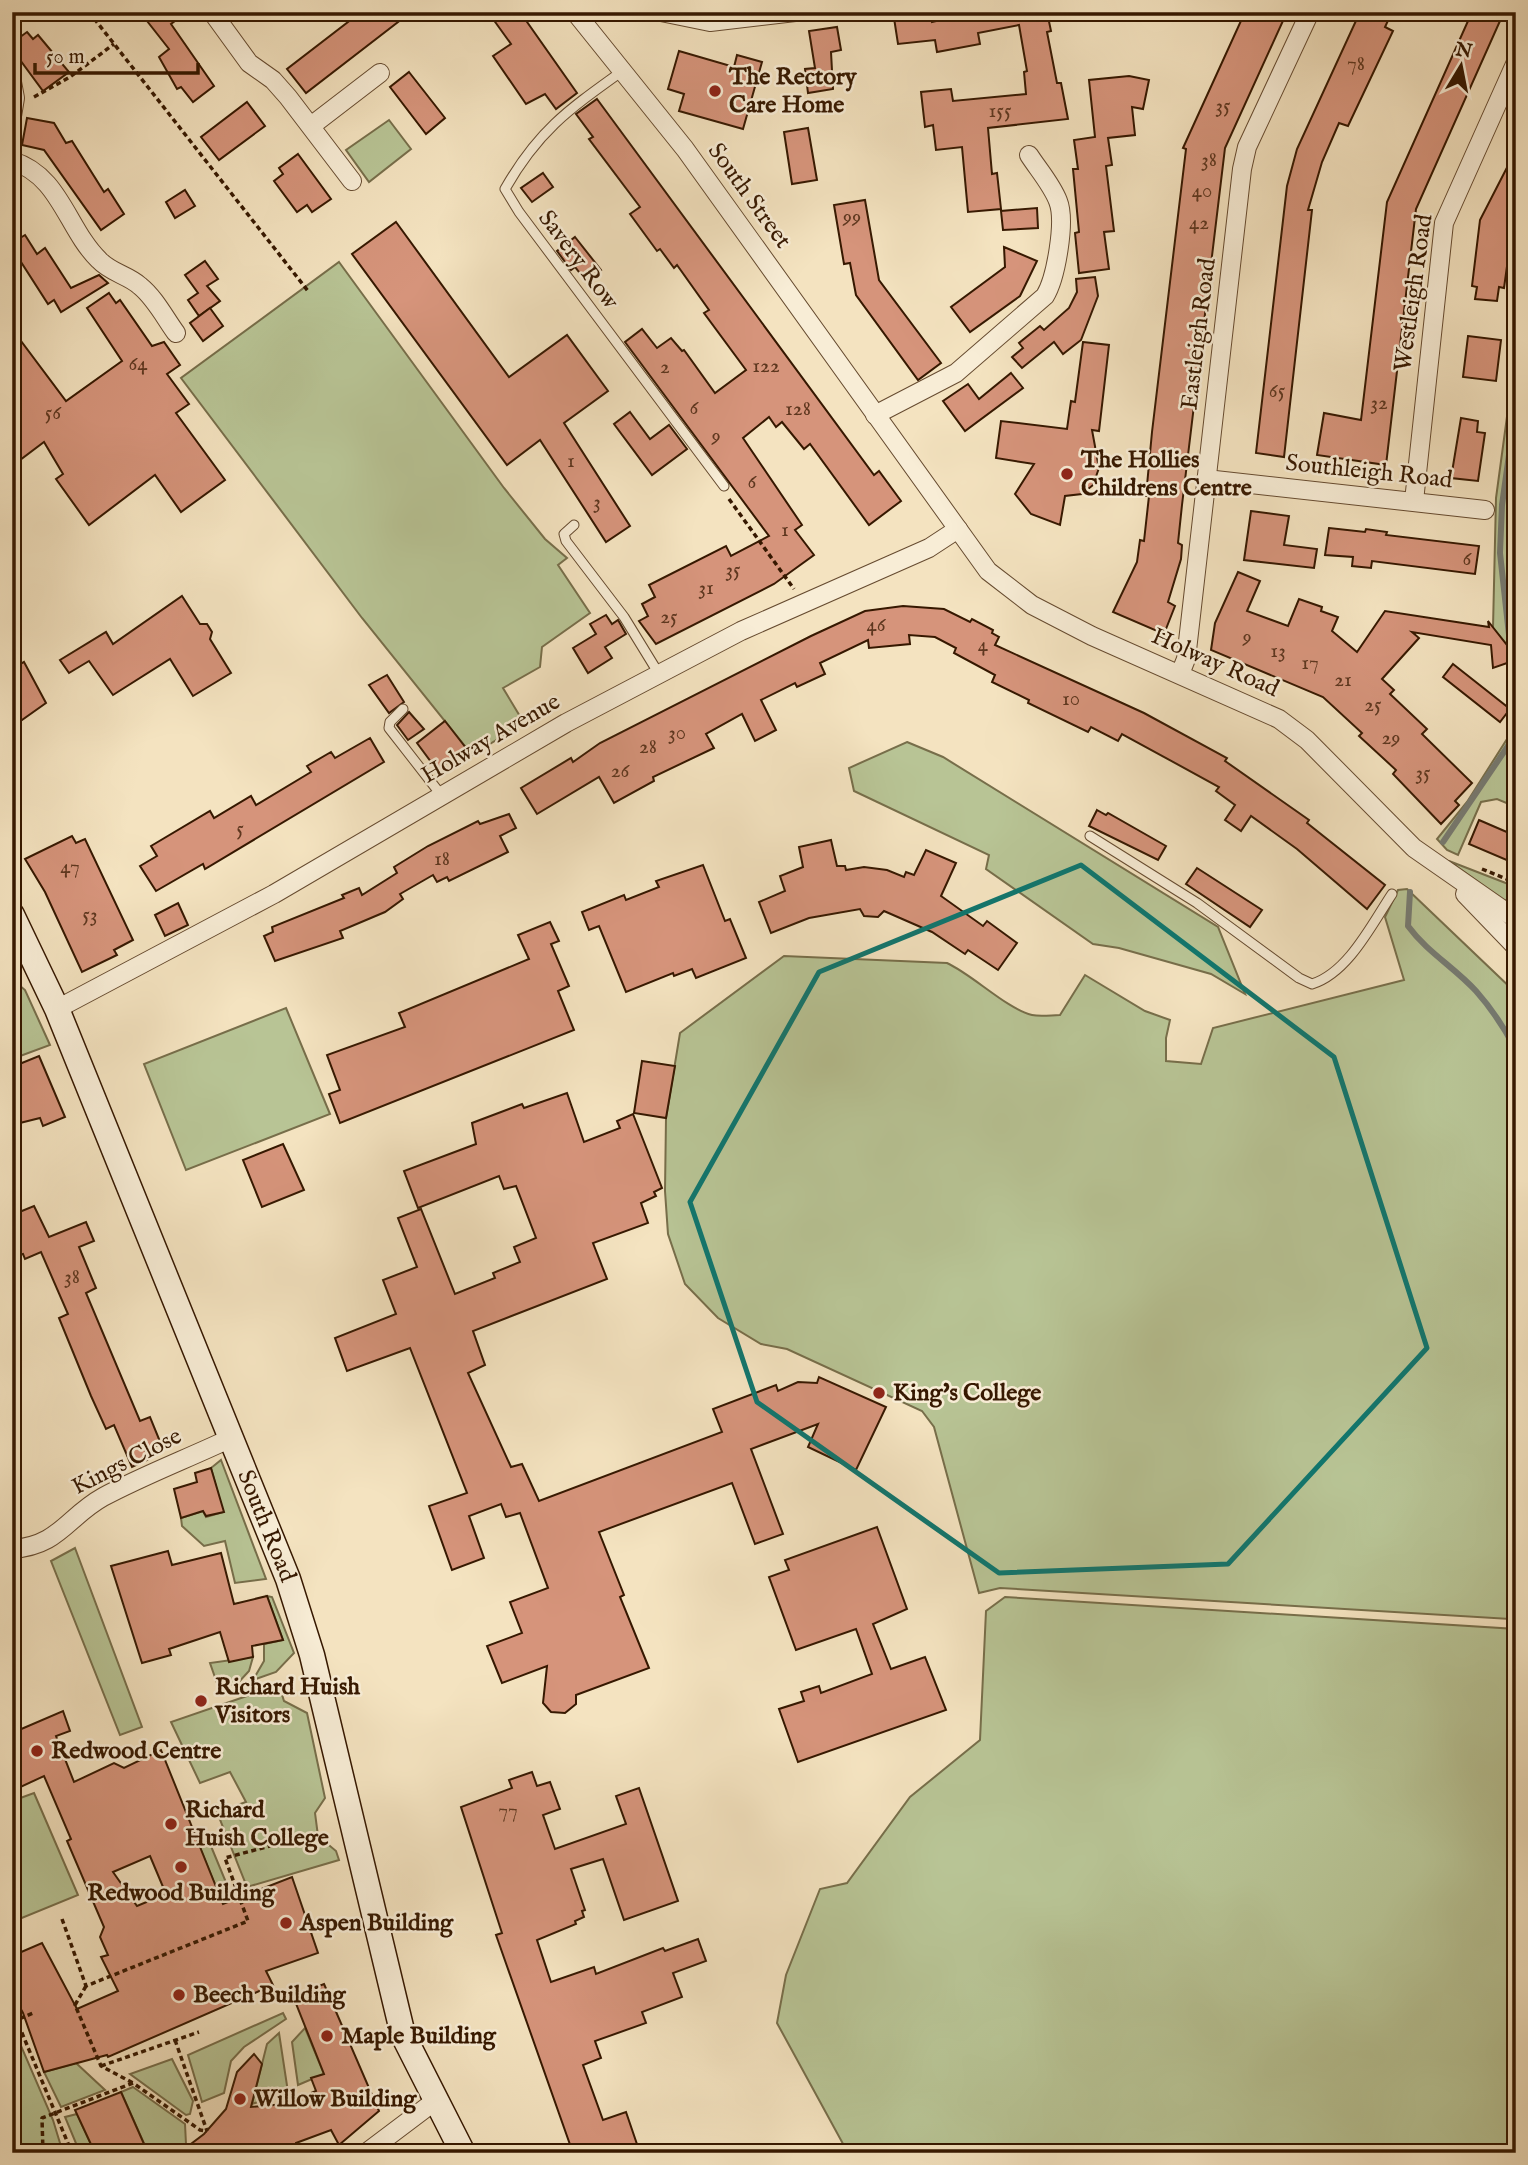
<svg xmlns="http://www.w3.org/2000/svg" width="1528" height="2165" font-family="'IM FELL English',serif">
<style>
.green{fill:#b8c495;stroke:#776e4a;stroke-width:2}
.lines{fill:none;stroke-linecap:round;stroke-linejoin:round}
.stream{stroke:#767a71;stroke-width:6}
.building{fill:#d6947b;stroke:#361800;stroke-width:2;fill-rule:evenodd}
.service-casing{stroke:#664b30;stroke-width:11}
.minor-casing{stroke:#664b30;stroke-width:20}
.secondary-casing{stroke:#361800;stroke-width:27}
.path{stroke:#361800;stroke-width:3.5;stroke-dasharray:5 3.5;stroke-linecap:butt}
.service{stroke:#f8edd6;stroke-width:9}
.minor{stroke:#f8edd6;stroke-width:18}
.secondary{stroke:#f8edd6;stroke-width:24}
.path-bridge{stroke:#361800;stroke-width:3.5;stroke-dasharray:5 3.5;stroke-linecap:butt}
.marked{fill:none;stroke:#0f766e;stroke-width:5;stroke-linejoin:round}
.poi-dot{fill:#8f2418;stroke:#f8edd6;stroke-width:2.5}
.labels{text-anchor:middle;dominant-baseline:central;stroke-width:5;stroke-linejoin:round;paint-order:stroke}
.number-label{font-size:21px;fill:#5e371f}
.poi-label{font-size:24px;font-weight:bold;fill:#361800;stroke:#f8edd6;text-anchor:start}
.street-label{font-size:24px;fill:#361800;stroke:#f8edd6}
</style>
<rect width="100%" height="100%" fill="#f4e3c0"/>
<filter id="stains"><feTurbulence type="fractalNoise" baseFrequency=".00286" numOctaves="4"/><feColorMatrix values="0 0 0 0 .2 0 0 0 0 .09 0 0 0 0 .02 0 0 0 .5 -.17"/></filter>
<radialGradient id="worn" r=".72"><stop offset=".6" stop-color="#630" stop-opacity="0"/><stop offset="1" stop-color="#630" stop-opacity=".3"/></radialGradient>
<g class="green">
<path d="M389 120 411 149 369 182 346 150Z"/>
<path d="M339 262 504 488 545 539 567 558 558 565 590 613 542 647 540 667 503 688 524 723 472 755 362 618 181 378Z"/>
<path d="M1516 350V807L1497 799 1481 802 1458 855 1447 850 1437 839 1467 802 1507 739 1513 722 1508 646 1493 628 1496 498Z"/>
<path d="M907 742 943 757 1218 927 1245 994 1211 974 1119 948 1093 944 986 869 989 855 854 791 849 768Z"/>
<path d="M1449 861 1516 887V902L1503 900Z"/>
<path d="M1407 889 1516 993V1303L1511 1315 1516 1310V1605L1510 1619 1000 1588 979 1593 934 1427 922 1411 787 1349 761 1344 718 1318 685 1284 668 1234 665 1191 666 1118 680 1033 784 956 947 963C973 975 1007 1009 1032 1015 1041 1017 1052 1015 1060 1015L1085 975 1145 1011 1170 1020 1166 1038V1061L1201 1064 1213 1028 1404 980 1385 917 1398 890Z"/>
<path d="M12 979 25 990 50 1045 12 1059Z"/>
<path d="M286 1008 330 1114 186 1170 144 1064Z"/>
<path d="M221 1460 266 1579 235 1583 225 1541 204 1546 182 1526 181 1518 203 1511 206 1517 223 1512 211 1468Z"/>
<path d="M75 1548 142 1727 120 1735 51 1561Z"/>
<path d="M267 1596 272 1597 294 1653 276 1672 253 1680 264 1661V1644L283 1640Z"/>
<path d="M1005 1597 1516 1629V2153H848L777 2023 786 1975 820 1889 847 1883 910 1797 980 1740 986 1611Z"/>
<path d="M253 1657 249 1671 237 1684 218 1686 210 1663Z"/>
<path d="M279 1685 284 1701 307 1713 325 1798 315 1813 318 1836 336 1851 339 1860 247 1887 217 1812 246 1802 230 1772 200 1783 171 1722Z"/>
<path d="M34 1793 78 1895 12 1922V1801Z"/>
<path d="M208 1839 235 1904 224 1907 198 1843Z"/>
<path d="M283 2013 286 2019 244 2047 231 2061 224 2093 202 2102 188 2055Z"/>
<path d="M12 2025 53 2120 63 2153H12Z"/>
<path d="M305 2028 324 2074 298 2085 292 2042Z"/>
<path d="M279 2033 288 2092 252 2104 267 2044Z"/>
<path d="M172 2059 193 2101 190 2114 186 2115 130 2074Z"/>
<path d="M76 2063 105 2090 61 2107 44 2072Z"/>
<path d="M133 2087 185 2124 186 2144 146 2148 121 2092Z"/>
<path d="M77 2114 95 2153H80L65 2117Z"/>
</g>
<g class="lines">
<g class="stream">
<path d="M1516 405 1502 505 1500 553 1516 699"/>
<path d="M1443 842 1514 737 1516 727"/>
<path d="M1410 892 1408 926C1427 952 1454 967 1476 991 1492 1009 1505 1029 1516 1050"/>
</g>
</g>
<g class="building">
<path d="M140 12H187L171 24 214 86 193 102 181 87 177 89 159 57 169 49Z"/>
<path d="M361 12H411L306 93 287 69Z"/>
<path d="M502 12H520L577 93 556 109 545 94 526 104 493 56 511 44 493 19Z"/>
<path d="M930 12 932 22 974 12H1047L1051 31 1047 32 1057 83H1061L1068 119 988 128 992 174 997 173 1001 209 968 212 962 147 936 150 933 125 925 127 921 92 951 89 953 101 1026 94 1024 72 1027 71 1019 25 978 33 980 44 937 52 935 40 898 44 894 18Z"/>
<path d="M1245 12H1287L1225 148 1182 505 1178 543 1182 545 1181 559 1168 602 1175 606 1164 634 1113 612 1137 562 1140 540 1144 541 1149 496H1146L1152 432 1186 149 1183 148Z"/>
<path d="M1360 12H1392L1385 27 1393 31 1348 126 1339 123 1322 162 1308 210H1312L1284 457 1256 453 1287 186 1297 149Z"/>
<path d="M1472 12H1504L1416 209 1386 465 1317 455 1324 413 1361 420 1387 202Z"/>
<path d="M837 27 841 50 831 52 833 89 808 93 805 69 815 68 809 31Z"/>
<path d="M27 32 33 39 38 35 69 72 43 91 12 49V43Z"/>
<path d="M679 51 734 67 737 55 762 62 743 129 679 111 684 94 668 89Z"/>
<path d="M409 72 445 118 426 134 390 87Z"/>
<path d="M1129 76 1149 80 1143 109 1132 107 1135 135 1108 138 1112 165 1106 166 1114 231 1104 232 1109 269 1079 273 1075 233 1079 232 1073 169H1078L1074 140 1095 137 1089 80Z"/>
<path d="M597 99 874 475 879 471 901 501 869 525 810 444 804 449 782 422 776 427 769 417 743 438 802 525 795 530 814 555 774 584 656 644 639 621 648 616 642 604 655 597 649 585 726 546 731 556 769 536 625 342 642 329 657 348 671 338 682 351 684 350 715 393 746 370 704 313 709 310 677 265 674 268 660 249 657 251 630 214 640 207 589 139 593 137 576 114Z"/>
<path d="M247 102 265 126 219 160 201 137Z"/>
<path d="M27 118 54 123 66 143 72 141 104 192 108 189 124 214 101 230 44 150 22 145Z"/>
<path d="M808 128 817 180 792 184 784 132Z"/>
<path d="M1516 150V224L1513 223 1504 288 1499 287 1497 301 1475 299 1477 287 1472 286 1480 220Z"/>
<path d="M298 154 331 199 312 212 307 205 297 212 274 181 283 174 279 168Z"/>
<path d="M543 173 553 187 532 202 521 188Z"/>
<path d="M185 190 195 206 175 218 166 202Z"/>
<path d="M865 200 879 280 941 363 918 380 856 295 850 263 844 264 834 205Z"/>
<path d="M1037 208 1038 228 1003 230 1001 211Z"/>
<path d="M396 222 509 377 567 335 608 391 564 423 630 526 606 542 540 440 507 465 352 254Z"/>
<path d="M25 235 37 254 45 248 71 288 99 275 108 283 61 312 54 300 48 304 12 248V243Z"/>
<path d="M575 237 601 270 586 281 575 267 571 270 557 251Z"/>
<path d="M1004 247 1037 261 1020 296 970 332 951 307 1005 267Z"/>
<path d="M205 261 218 279 207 286 220 301 199 316 188 300 198 293 185 275Z"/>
<path d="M1095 277 1098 296 1081 340 1063 354 1054 342 1022 368 1012 357 1023 348 1019 343 1040 326 1044 330 1069 308 1077 292 1076 279Z"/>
<path d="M109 293 116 303 120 300 152 346 164 342 180 365 167 374 189 404 176 413 225 480 181 512 155 475 89 525 56 479 63 474 44 442 20 460 12 448V329L66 401 122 361 87 308Z"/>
<path d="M210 308 223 326 203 341 190 323Z"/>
<path d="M1468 336 1501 340 1496 381 1463 377Z"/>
<path d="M1083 342 1109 345 1099 431 1092 430 1099 468 1093 485 1082 494 1065 496 1060 525 1031 514 1015 494 1034 464 996 458 1001 421 1067 429 1071 401 1075 402Z"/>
<path d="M1011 373 1023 388 965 431 943 401 968 384 979 399Z"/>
<path d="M630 412 650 439 669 425 687 449 652 475 614 424Z"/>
<path d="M1461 418 1478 421 1477 432 1485 433 1478 481 1451 478Z"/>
<path d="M1251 511 1289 516 1284 545 1317 549 1314 568 1244 560Z"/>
<path d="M1329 528 1365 532 1366 529 1387 532 1386 535 1479 546 1475 574 1372 561 1371 568 1352 566 1353 557 1325 555Z"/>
<path d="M1238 572 1260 581 1247 611 1288 626 1299 599 1322 607 1321 611 1338 617 1332 631 1357 652 1385 611 1489 627 1488 621 1510 649V662L1493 668 1491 645 1412 632 1419 638 1382 679 1394 690 1390 694 1427 729 1422 734 1472 783 1455 801 1459 805 1441 824 1393 774 1396 770 1359 736 1362 733 1323 697 1211 650 1215 623Z"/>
<path d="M182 596 200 624H207L212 632 210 639 231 673 193 696 170 659 113 695 89 661 69 673 60 660 106 632 113 644Z"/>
<path d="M903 606 944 609 970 622 972 619 993 630 992 633 999 637 995 645 1144 713 1227 758 1225 761 1309 820 1307 823 1385 885 1367 909 1297 849 1251 816 1241 831 1225 820 1235 805 1216 791 1219 787 1122 734 1118 741 1091 727 1088 732 1028 703 1029 700 992 682 995 675 954 653 956 648 935 637 909 635 910 644 869 648 868 640 820 663 825 674 797 687 795 683 761 700 776 730 755 741 742 714 706 734 714 748 653 777 654 781 614 803 599 777 537 814 521 788 571 758 573 762 600 743 811 636 865 611Z"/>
<path d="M606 615 612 624 618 620 626 634 605 647 612 658 588 673 573 648 596 634 590 624Z"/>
<path d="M24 662 46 703 12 727V669Z"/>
<path d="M1453 664 1510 709 1500 722 1443 677Z"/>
<path d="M387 675 404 702 389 713 369 685Z"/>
<path d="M409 712 424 729 408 740 397 725Z"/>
<path d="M445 721 466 748 437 770 417 743Z"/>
<path d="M370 738 384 762 205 869 203 864 156 891 140 866 157 856 151 846 210 811 214 818 251 796 256 805 311 772 307 766 331 752 335 758Z"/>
<path d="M1097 810 1106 815 1108 813 1166 846 1158 860 1089 826Z"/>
<path d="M509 814 516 828 500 836 508 852 449 881 447 877 437 882 433 875 400 894 403 899 385 912 340 931 343 938 275 961 264 936 273 932 272 927 344 898 342 895 359 888 362 895 397 873 394 867 428 846 478 821 480 824Z"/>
<path d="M1479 820 1516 836V864L1469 844Z"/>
<path d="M72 836 76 843 85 839 133 940 114 950 117 955 82 972 45 892 25 859Z"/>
<path d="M831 840 837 866H845L846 870 864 867 887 870 904 877 906 872 914 875 926 850 956 863 941 896 983 926 987 921 1017 943 998 970 968 950 965 954 932 932 884 911 878 917 864 916 860 909 809 918 771 933 759 902 785 891 780 876 803 867 799 847Z"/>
<path d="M703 865 725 921 730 919 746 958 696 978 692 969 674 976 673 973 626 992 599 926 589 930 582 912 624 895 626 900 659 887 656 881Z"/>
<path d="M1197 868 1262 910 1250 927 1186 884Z"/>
<path d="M178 903 188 925 165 936 155 915Z"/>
<path d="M550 922 559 941 551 944 569 986 558 991 574 1030 340 1123 329 1094 340 1090 327 1055 405 1027 399 1013 529 959 518 935Z"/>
<path d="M39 1056 65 1117 43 1126 40 1118 12 1125V1067Z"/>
<path d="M642 1061 675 1066 666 1118 634 1113Z"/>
<path d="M567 1093 584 1142 620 1128 617 1121 633 1114 662 1188 654 1192 656 1196 641 1203 648 1223 593 1243 607 1279 473 1331 485 1365 468 1373 511 1467 522 1464 539 1501 722 1432 713 1409 776 1385 778 1391 798 1382 817 1383 819 1377 886 1407 856 1470 808 1447 818 1424 751 1449 783 1534 755 1544 732 1483 599 1532 624 1595 620 1597 649 1668 576 1695V1704L565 1713 551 1712 543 1703 547 1666 502 1683 487 1646 522 1633 510 1602 548 1588 520 1513 506 1517 501 1504 469 1516 484 1558 452 1570 429 1506 467 1493 410 1348 347 1371 335 1338 396 1314 383 1280 417 1267 398 1218 421 1209 455 1294 495 1278 493 1273 520 1262 514 1247 536 1238 516 1186 504 1189 499 1176 418 1208 404 1171 476 1144 472 1123 522 1104 524 1108Z"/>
<path d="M283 1144 304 1190 262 1207 243 1160Z"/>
<path d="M34 1206 49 1237 86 1222 94 1241 79 1247 96 1288 86 1293 140 1421 150 1417 161 1444 145 1450 149 1459 132 1467 114 1425 106 1429 91 1396 59 1318 68 1314 41 1252 25 1259 23 1254 19 1255 12 1239V1215Z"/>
<path d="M211 1468 224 1512 206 1516 203 1511 181 1518 174 1489 197 1482 195 1473Z"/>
<path d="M877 1527 907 1609 873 1624 891 1669 925 1657 946 1710 798 1762 779 1709 804 1701 801 1692 819 1686 821 1693 872 1674 856 1629 796 1650 769 1577 789 1570 785 1560Z"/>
<path d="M168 1551 172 1565 221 1553 234 1604 267 1596 283 1640 252 1646 253 1657 229 1662 220 1632 169 1649 171 1655 142 1663 111 1566Z"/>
<path d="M63 1711 70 1731 56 1736 74 1782 114 1763 124 1768 161 1750 223 1904 292 1877 318 1953 266 1971 273 1985 108 2057 107 2055 44 2072 23 2013 12 1993V1956L42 1943 77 2009 118 1991 101 1957 108 1955 100 1937 104 1927 67 1841 71 1839 44 1776 12 1791V1733ZM150 1856 166 1894 137 1906 113 1872Z"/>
<path d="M532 1772 537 1786 550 1782 560 1809 543 1815 555 1849 626 1824 616 1796 639 1788 678 1901 624 1920 603 1859 571 1869 585 1910 582 1911 584 1917 575 1921 576 1924 537 1940 551 1982 594 1967 596 1974 663 1948 665 1951 698 1939 706 1961 673 1973 682 1997 642 2012 646 2023 595 2041 601 2058 583 2065 603 2120 626 2112 640 2153H573L496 1935 502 1933 461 1807 512 1788 509 1780Z"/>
<path d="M324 1984 379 2111 339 2145 331 2130 296 2143 297 2153H179L204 2134 226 2109 237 2072 254 2054 262 2064 251 2107 285 2104 316 2091 311 2078 324 2074 293 1996Z"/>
<path d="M121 2092 148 2153H95L75 2110Z"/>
</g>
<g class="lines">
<g class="service-casing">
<g id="service">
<path d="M621 72C568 110 538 131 505 189L519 212 724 486"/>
<path d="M574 525 564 534 566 541 624 617 659 674"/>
<path d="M403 709 390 722 389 728 442 796"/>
<path d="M1090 836 1197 903 1299 978 1312 984C1348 973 1372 924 1392 894"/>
</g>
</g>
<g class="minor-casing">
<g id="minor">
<path d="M212 12 249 63 273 80 288 97 352 181"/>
<path d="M575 12 685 149 988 571 1032 605 1092 636 1279 719 1307 740 1414 848 1516 919"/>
<path d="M661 12 710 22 795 12"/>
<path d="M12 82 15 98 12 116"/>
<path d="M311 126 380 73"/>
<path d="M12 161C60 175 67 229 99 260 111 273 128 275 140 286 155 298 165 318 176 333"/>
<path d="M875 415 956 373 1045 296C1056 278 1066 221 1058 201 1052 185 1038 169 1029 155"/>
<path d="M1206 479 1485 510"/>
<path d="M1414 501 1444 223 1516 62"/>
<path d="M1180 674 1186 659 1242 169 1247 147 1310 12"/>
<path d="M1465 894 1516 947"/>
<path d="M57 1009 274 894 566 723 741 631 929 548 958 529"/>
<path d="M12 1549C59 1546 67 1517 103 1497 144 1475 189 1458 231 1438"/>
<path d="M366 2153 435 2101"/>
</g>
</g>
<g class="secondary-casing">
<g id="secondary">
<path id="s1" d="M12 915 57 1009 288 1579 312 1655 403 2035 463 2153"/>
</g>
</g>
<g class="path">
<path d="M89 12 308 291"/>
<path d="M34 97 70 77 114 44"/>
<path d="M729 499 794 589"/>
<path d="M1482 869 1516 883"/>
<path d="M62 1919 86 1986 248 1921 225 1858 292 1840"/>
<path d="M86 1986 75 2005 101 2066 133 2083"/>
<path d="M12 2009 72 2153"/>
<path d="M175 2040 207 2131"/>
<path d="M101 2066 199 2032"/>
<path d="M43 2153 42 2118 133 2083 200 2130 207 2131"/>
</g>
<use href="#service" class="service"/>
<use href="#minor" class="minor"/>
<use href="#secondary" class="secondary"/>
<path class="path-bridge" d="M12 2022 33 2013"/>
</g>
<path class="marked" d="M1081 865 1334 1057 1427 1348 1228 1564 999 1573 757 1402 690 1202 819 972Z"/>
<g class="poi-dot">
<circle cx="715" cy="91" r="7"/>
<circle cx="1067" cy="474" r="7"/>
<circle cx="879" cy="1393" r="7"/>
<circle cx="201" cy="1701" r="7"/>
<circle cx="37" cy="1751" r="7"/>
<circle cx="171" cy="1824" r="7"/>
<circle cx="181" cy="1867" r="7"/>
<circle cx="286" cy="1923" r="7"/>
<circle cx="179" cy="1995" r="7"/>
<circle cx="327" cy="2036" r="7"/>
<circle cx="240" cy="2099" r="7"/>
</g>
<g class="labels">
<g class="number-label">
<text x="1356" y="64">78</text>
<text x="1223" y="106">35</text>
<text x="1000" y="111">155</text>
<text x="1209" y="160">38</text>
<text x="1202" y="191">40</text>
<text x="852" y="217">99</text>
<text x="1199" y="223">42</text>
<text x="138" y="364">64</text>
<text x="766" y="366">122</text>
<text x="665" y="367">2</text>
<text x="1277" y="391">65</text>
<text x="1379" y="403">32</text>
<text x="694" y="408">6</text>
<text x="798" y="409">128</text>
<text x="53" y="413">56</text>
<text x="716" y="436">9</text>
<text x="571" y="461">1</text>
<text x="752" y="482">6</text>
<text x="597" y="502">3</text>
<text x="785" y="530">1</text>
<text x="1467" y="559">6</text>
<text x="733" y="570">35</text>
<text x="706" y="588">31</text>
<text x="669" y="617">25</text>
<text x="876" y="625">46</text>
<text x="1247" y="637">9</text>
<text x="983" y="645">4</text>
<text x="1278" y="651">13</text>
<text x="1310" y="663">17</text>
<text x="1343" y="680">21</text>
<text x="1071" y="699">10</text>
<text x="1373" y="705">25</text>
<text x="677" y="733">30</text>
<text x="1391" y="738">29</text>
<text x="648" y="747">28</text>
<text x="620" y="771">26</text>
<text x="1423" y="773">35</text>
<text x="240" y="829">5</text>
<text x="442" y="859">18</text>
<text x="70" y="867">47</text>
<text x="90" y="915">53</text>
<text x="72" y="1277">38</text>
<text x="508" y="1811">77</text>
</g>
<g class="poi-label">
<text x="729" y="77">The Rectory<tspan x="729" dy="28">Care Home</tspan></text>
<text x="1081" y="460">The Hollies<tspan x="1081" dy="28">Childrens Centre</tspan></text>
<text x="893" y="1393">King's College</text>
<text x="215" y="1687">Richard Huish<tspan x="215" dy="28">Visitors</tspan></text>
<text x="51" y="1751">Redwood Centre</text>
<text x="185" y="1810">Richard<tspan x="185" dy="28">Huish College</tspan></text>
<text x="181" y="1893" text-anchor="middle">Redwood Building</text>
<text x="300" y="1923">Aspen Building</text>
<text x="193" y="1995">Beech Building</text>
<text x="341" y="2036">Maple Building</text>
<text x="254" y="2099">Willow Building</text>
</g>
<g class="street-label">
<text transform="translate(749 196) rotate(54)">South Street</text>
<text transform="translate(578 260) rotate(53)">Savery Row</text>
<text transform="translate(1414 293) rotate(-82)">Westleigh Road</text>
<text transform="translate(1199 334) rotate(-83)">Eastleigh Road</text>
<text transform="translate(1369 472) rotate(6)">Southleigh Road</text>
<text transform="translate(1215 663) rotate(24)">Holway Road</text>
<text transform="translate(491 739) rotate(-30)">Holway Avenue</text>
<text transform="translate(127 1462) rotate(-27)">Kings Close</text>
<text stroke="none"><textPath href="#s1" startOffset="662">South Road</textPath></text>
</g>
</g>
<rect width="1528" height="2165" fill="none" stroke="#f4e3c0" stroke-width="42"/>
<rect x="14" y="14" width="1500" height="2137" fill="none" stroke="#361800" stroke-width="3.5"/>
<rect x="21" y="21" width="1486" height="2123" fill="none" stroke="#361800" stroke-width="2"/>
<g transform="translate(1461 66) rotate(10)" stroke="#f8edd6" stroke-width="5" paint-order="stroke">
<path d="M0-5L12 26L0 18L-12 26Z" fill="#361800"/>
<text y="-10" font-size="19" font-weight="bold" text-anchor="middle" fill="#361800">N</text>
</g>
<path d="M35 63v10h163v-10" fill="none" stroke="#361800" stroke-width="3.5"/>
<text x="46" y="63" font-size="21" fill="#361800" stroke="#f8edd6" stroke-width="5" paint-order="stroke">50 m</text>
<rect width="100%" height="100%" filter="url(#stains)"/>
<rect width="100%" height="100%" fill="url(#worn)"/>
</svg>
